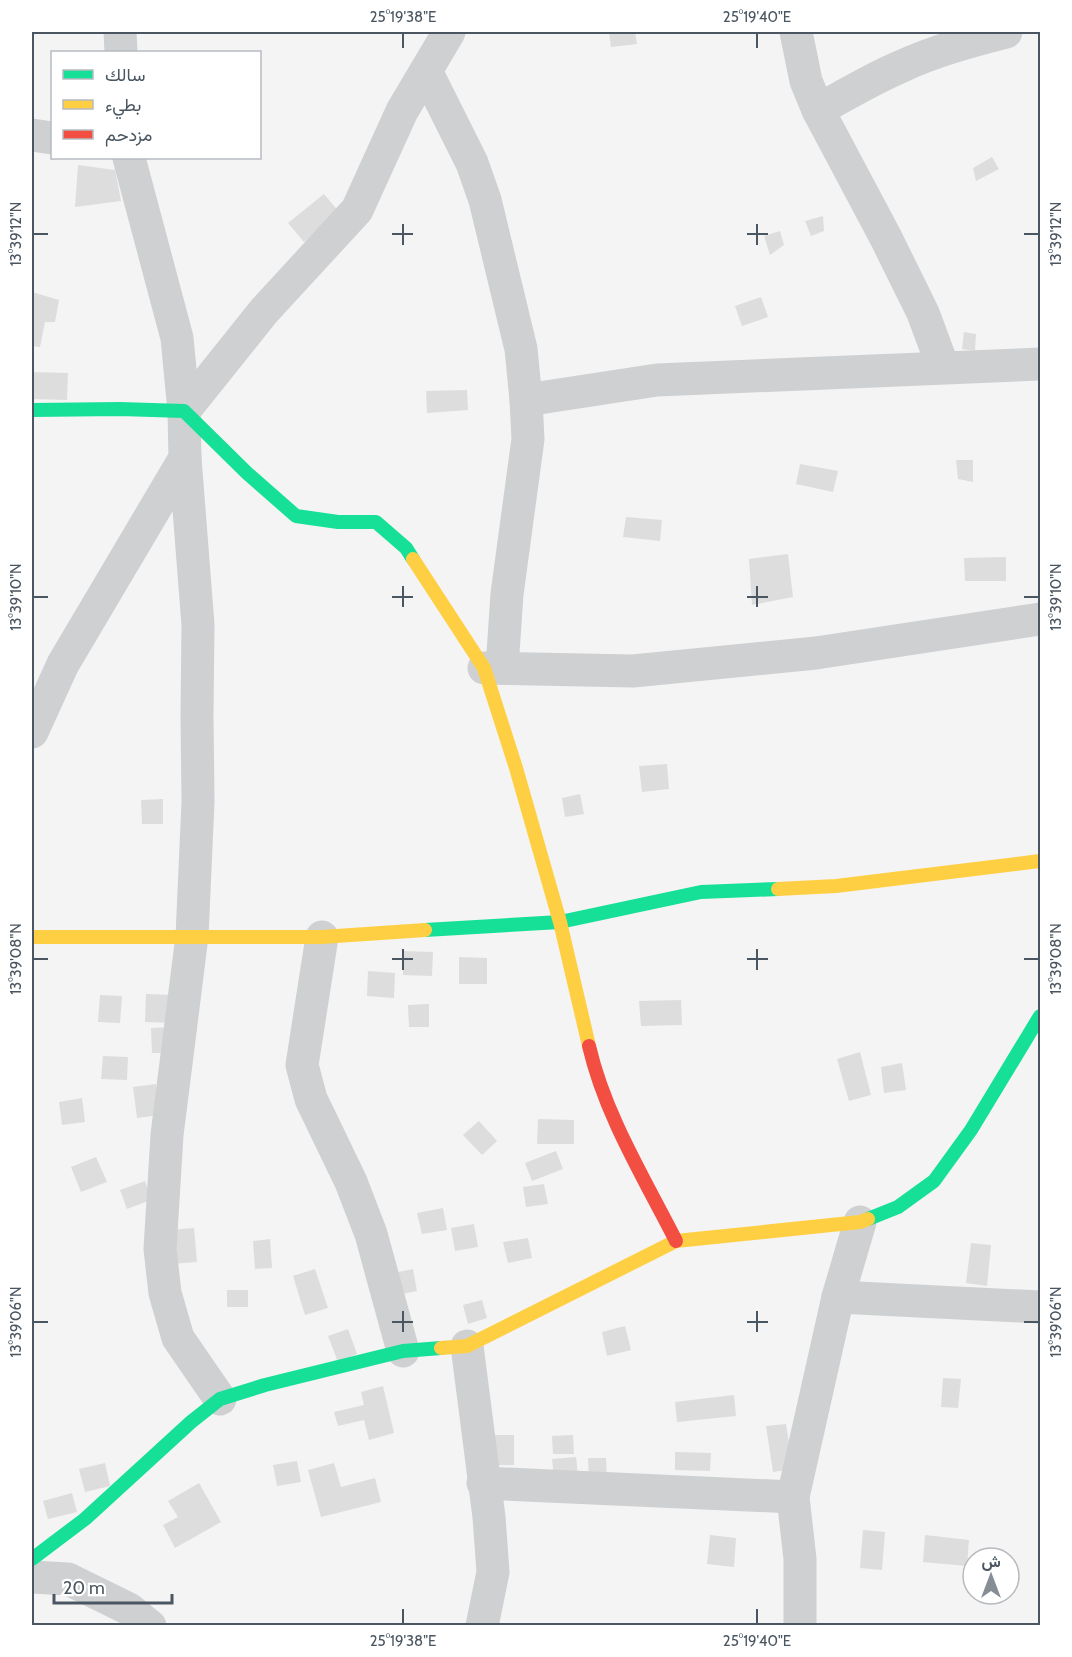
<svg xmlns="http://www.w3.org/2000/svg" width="1072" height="1657" font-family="Cabin,Vazirmatn,sans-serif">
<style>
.building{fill:#ddddde}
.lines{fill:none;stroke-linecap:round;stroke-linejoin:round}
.street{stroke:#ced0d2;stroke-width:33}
.fast{stroke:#16e098;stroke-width:14}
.slow{stroke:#ffcf43;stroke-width:14}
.jam{stroke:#f24e42;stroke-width:14}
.ticks{fill:none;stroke:#4a5661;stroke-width:2}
.neatline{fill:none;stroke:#4a5661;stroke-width:2}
.ticks-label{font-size:15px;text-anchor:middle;fill:#4a5661}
</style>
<rect width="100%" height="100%" fill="#f4f4f4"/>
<g class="building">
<path d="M609 32H635L637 44 611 47Z"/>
<path d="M992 157 999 169 976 181 973 168Z"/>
<path d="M78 165 115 170 121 201 75 207Z"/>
<path d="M324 194 340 213 304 242 288 223Z"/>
<path d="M823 216 824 231 811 236 805 221Z"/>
<path d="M780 231 784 245 770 255 764 236Z"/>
<path d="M32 292 59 300 55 322H45L40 347 32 346Z"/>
<path d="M761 297 768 317 742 326 735 306Z"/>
<path d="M964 332 976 334 975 351 962 349Z"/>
<path d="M32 372 68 373 67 400 32 399Z"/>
<path d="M467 390 468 410 427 413 426 391Z"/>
<path d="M956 460H973V482L958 479Z"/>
<path d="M800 464 838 471 833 492 796 484Z"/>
<path d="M626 517 662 520 660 541 623 537Z"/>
<path d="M788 554 793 597 752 605 749 559Z"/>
<path d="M1006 557V581H965L964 558Z"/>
<path d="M667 764 669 789 642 792 639 766Z"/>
<path d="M580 794 584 814 565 817 562 798Z"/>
<path d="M163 799V824H142L141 800Z"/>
<path d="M403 951 433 952 432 976 403 975Z"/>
<path d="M459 957 487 958V984H459Z"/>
<path d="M368 971 395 973 394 998 367 996Z"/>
<path d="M146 994 174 995 173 1023 145 1022Z"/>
<path d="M100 995 122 996 120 1023 98 1022Z"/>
<path d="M681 1000 682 1025 641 1026 639 1001Z"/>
<path d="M429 1004V1027H409L408 1005Z"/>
<path d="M174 1027V1053H152L151 1028Z"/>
<path d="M860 1052 871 1095 849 1101 837 1059Z"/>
<path d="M103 1056 128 1057 127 1080 101 1079Z"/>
<path d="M902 1063 906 1090 884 1093 881 1067Z"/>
<path d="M156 1084 159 1115 137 1118 133 1087Z"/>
<path d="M82 1098 85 1122 62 1125 59 1102Z"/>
<path d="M538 1119 574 1120V1144H537Z"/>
<path d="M479 1121 497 1141 482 1155 463 1135Z"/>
<path d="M556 1151 563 1169 532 1181 525 1163Z"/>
<path d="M96 1157 107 1182 81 1192 71 1167Z"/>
<path d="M145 1181 151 1200 127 1209 120 1190Z"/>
<path d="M544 1184 548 1204 526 1207 523 1187Z"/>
<path d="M443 1208 447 1230 422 1234 417 1213Z"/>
<path d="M474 1224 478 1247 455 1251 451 1228Z"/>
<path d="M194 1228 197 1262 172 1264 169 1230Z"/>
<path d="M528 1238 532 1258 508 1263 503 1242Z"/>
<path d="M270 1239 272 1268 255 1269 253 1241Z"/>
<path d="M971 1243 991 1245 987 1286 966 1283Z"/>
<path d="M315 1269 328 1308 305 1315 293 1276Z"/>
<path d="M413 1269 417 1291 393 1296 389 1274Z"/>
<rect x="227" y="1290" width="21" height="17"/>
<path d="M482 1300 487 1318 468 1324 463 1305Z"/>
<path d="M625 1326 631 1350 607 1356 602 1332Z"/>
<path d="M348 1329 357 1354 338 1362 328 1336Z"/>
<path d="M943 1378 961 1379 958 1408 941 1407Z"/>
<path d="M383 1386 394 1433 369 1440 364 1420 338 1426 334 1412 364 1405 361 1392Z"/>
<path d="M734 1395 736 1416 677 1422 675 1402Z"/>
<path d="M786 1424 793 1469 773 1472 766 1426Z"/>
<rect x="492" y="1435" width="22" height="30"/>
<path d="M573 1435 574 1454H553L552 1436Z"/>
<path d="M675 1452 711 1453 710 1471 675 1470Z"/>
<path d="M576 1457 578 1475 554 1477 552 1459Z"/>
<path d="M588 1458H606L607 1482H589Z"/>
<path d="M297 1461 301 1482 277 1486 273 1465Z"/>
<path d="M105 1463 110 1486 85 1492 79 1469Z"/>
<path d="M334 1463 341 1487 375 1478 381 1502 321 1517 308 1470Z"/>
<path d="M199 1483 221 1522 175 1548 163 1525 178 1517 168 1501Z"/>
<path d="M72 1493 77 1512 48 1519 43 1501Z"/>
<path d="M863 1530 885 1532 882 1570 860 1568Z"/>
<path d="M710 1535 736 1538 734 1567 707 1564Z"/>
<path d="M925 1535 969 1540 967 1566 923 1562Z"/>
</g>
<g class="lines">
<g class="street">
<path d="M120 32 121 52"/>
<path d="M796 32 806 81 818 110 886 238 923 313 943 367"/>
<path d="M426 71 472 163 485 200 521 349 526 400 528 439 507 594 502 668"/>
<path d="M818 110C845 95 872 79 900 67 934 51 971 41 1006 32"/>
<path d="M32 135 52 138"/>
<path d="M526 400 657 380 1040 364"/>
<path d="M184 411 264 311 357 210 402 111 449 32"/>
<path d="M185 458 198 625 197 715 198 802 192 936 167 1135 160 1249 165 1293 178 1338 220 1399"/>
<path d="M484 668 633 671 816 653 1040 619"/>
<path d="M32 732 63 664 185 458 184 411 177 338 129 158"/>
<path d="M322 937 302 1065 311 1099 351 1182 371 1234 403 1351"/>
<path d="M838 1297 1040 1307"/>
<path d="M467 1346 489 1517 493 1572 482 1626"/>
<path d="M483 1483 793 1497"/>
<path d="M32 1577 68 1579 129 1609 150 1626"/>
<path d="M800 1626V1559L793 1497 838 1297 860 1222"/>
</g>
<g class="fast">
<path d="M32 410 120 409 184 411 247 473 296 516 338 522H376L406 548 413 559"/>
<path d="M425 930 560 922 701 892 778 889"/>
<path d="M868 1219 898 1207 934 1181 971 1130 1040 1016"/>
<path d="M32 1559 85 1519 191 1422 220 1399 265 1385 403 1351 441 1348"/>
</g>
<g class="slow">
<path d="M413 559 484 668 516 768 560 922 589 1046"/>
<path d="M778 889 836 886 1040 861"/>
<path d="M32 937H322L425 930"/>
<path d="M441 1348 467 1346 676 1241 860 1222 868 1219"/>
</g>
<path class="jam" d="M589 1046C605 1115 644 1178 676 1241"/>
</g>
<path class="ticks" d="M403 33V48M757 33V48M403 224V245M757 224V245M33 234H48M392 234H413M747 234H768M1024 234H1039M403 586V607M757 586V607M33 597H48M392 597H413M747 597H768M1024 597H1039M403 949V970M757 949V970M33 959H48M392 959H413M747 959H768M1024 959H1039M403 1311V1332M757 1311V1332M33 1322H48M392 1322H413M747 1322H768M1024 1322H1039M403 1609V1624M757 1609V1624"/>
<rect width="1072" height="1657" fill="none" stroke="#ffffff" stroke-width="66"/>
<rect x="51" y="51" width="210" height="108" fill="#ffffff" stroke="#b7bbc0" stroke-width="1.5"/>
<rect x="63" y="70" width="30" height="9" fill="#16e098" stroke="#b7bbc0" stroke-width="1.5"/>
<text x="105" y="81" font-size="18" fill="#4a5661">سالك</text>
<rect x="63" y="100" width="30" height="9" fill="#ffcf43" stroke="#b7bbc0" stroke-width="1.5"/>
<text x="105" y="111" font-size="18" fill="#4a5661">بطيء</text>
<rect x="63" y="130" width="30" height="9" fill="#f24e42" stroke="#b7bbc0" stroke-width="1.5"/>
<text x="105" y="141" font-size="18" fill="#4a5661">مزدحم</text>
<g transform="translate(991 1576)"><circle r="28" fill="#ffffff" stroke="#b7bbc0" stroke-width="1.5"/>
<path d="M0-4.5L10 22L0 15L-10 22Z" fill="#868d94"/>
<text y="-9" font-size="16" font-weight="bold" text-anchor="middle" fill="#4a5661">ش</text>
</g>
<path d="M54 1594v9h118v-9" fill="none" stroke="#4a5661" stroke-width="3"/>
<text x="63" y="1594" font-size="18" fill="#4a5661" stroke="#ffffff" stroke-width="4.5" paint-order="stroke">20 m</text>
<rect x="33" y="33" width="1006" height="1591" class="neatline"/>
<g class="ticks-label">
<text x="403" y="22">25°19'38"E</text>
<text x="757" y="22">25°19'40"E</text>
<text transform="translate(16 234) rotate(-90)" y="5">13°39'12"N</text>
<text transform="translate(1056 234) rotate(-90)" y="5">13°39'12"N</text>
<text transform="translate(16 597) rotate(-90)" y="5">13°39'10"N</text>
<text transform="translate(1056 597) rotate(-90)" y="5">13°39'10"N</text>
<text transform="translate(16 959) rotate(-90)" y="5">13°39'08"N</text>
<text transform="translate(1056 959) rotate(-90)" y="5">13°39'08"N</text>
<text transform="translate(16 1322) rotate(-90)" y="5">13°39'06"N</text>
<text transform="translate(1056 1322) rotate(-90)" y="5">13°39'06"N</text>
<text x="403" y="1646">25°19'38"E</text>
<text x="757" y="1646">25°19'40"E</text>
</g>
</svg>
